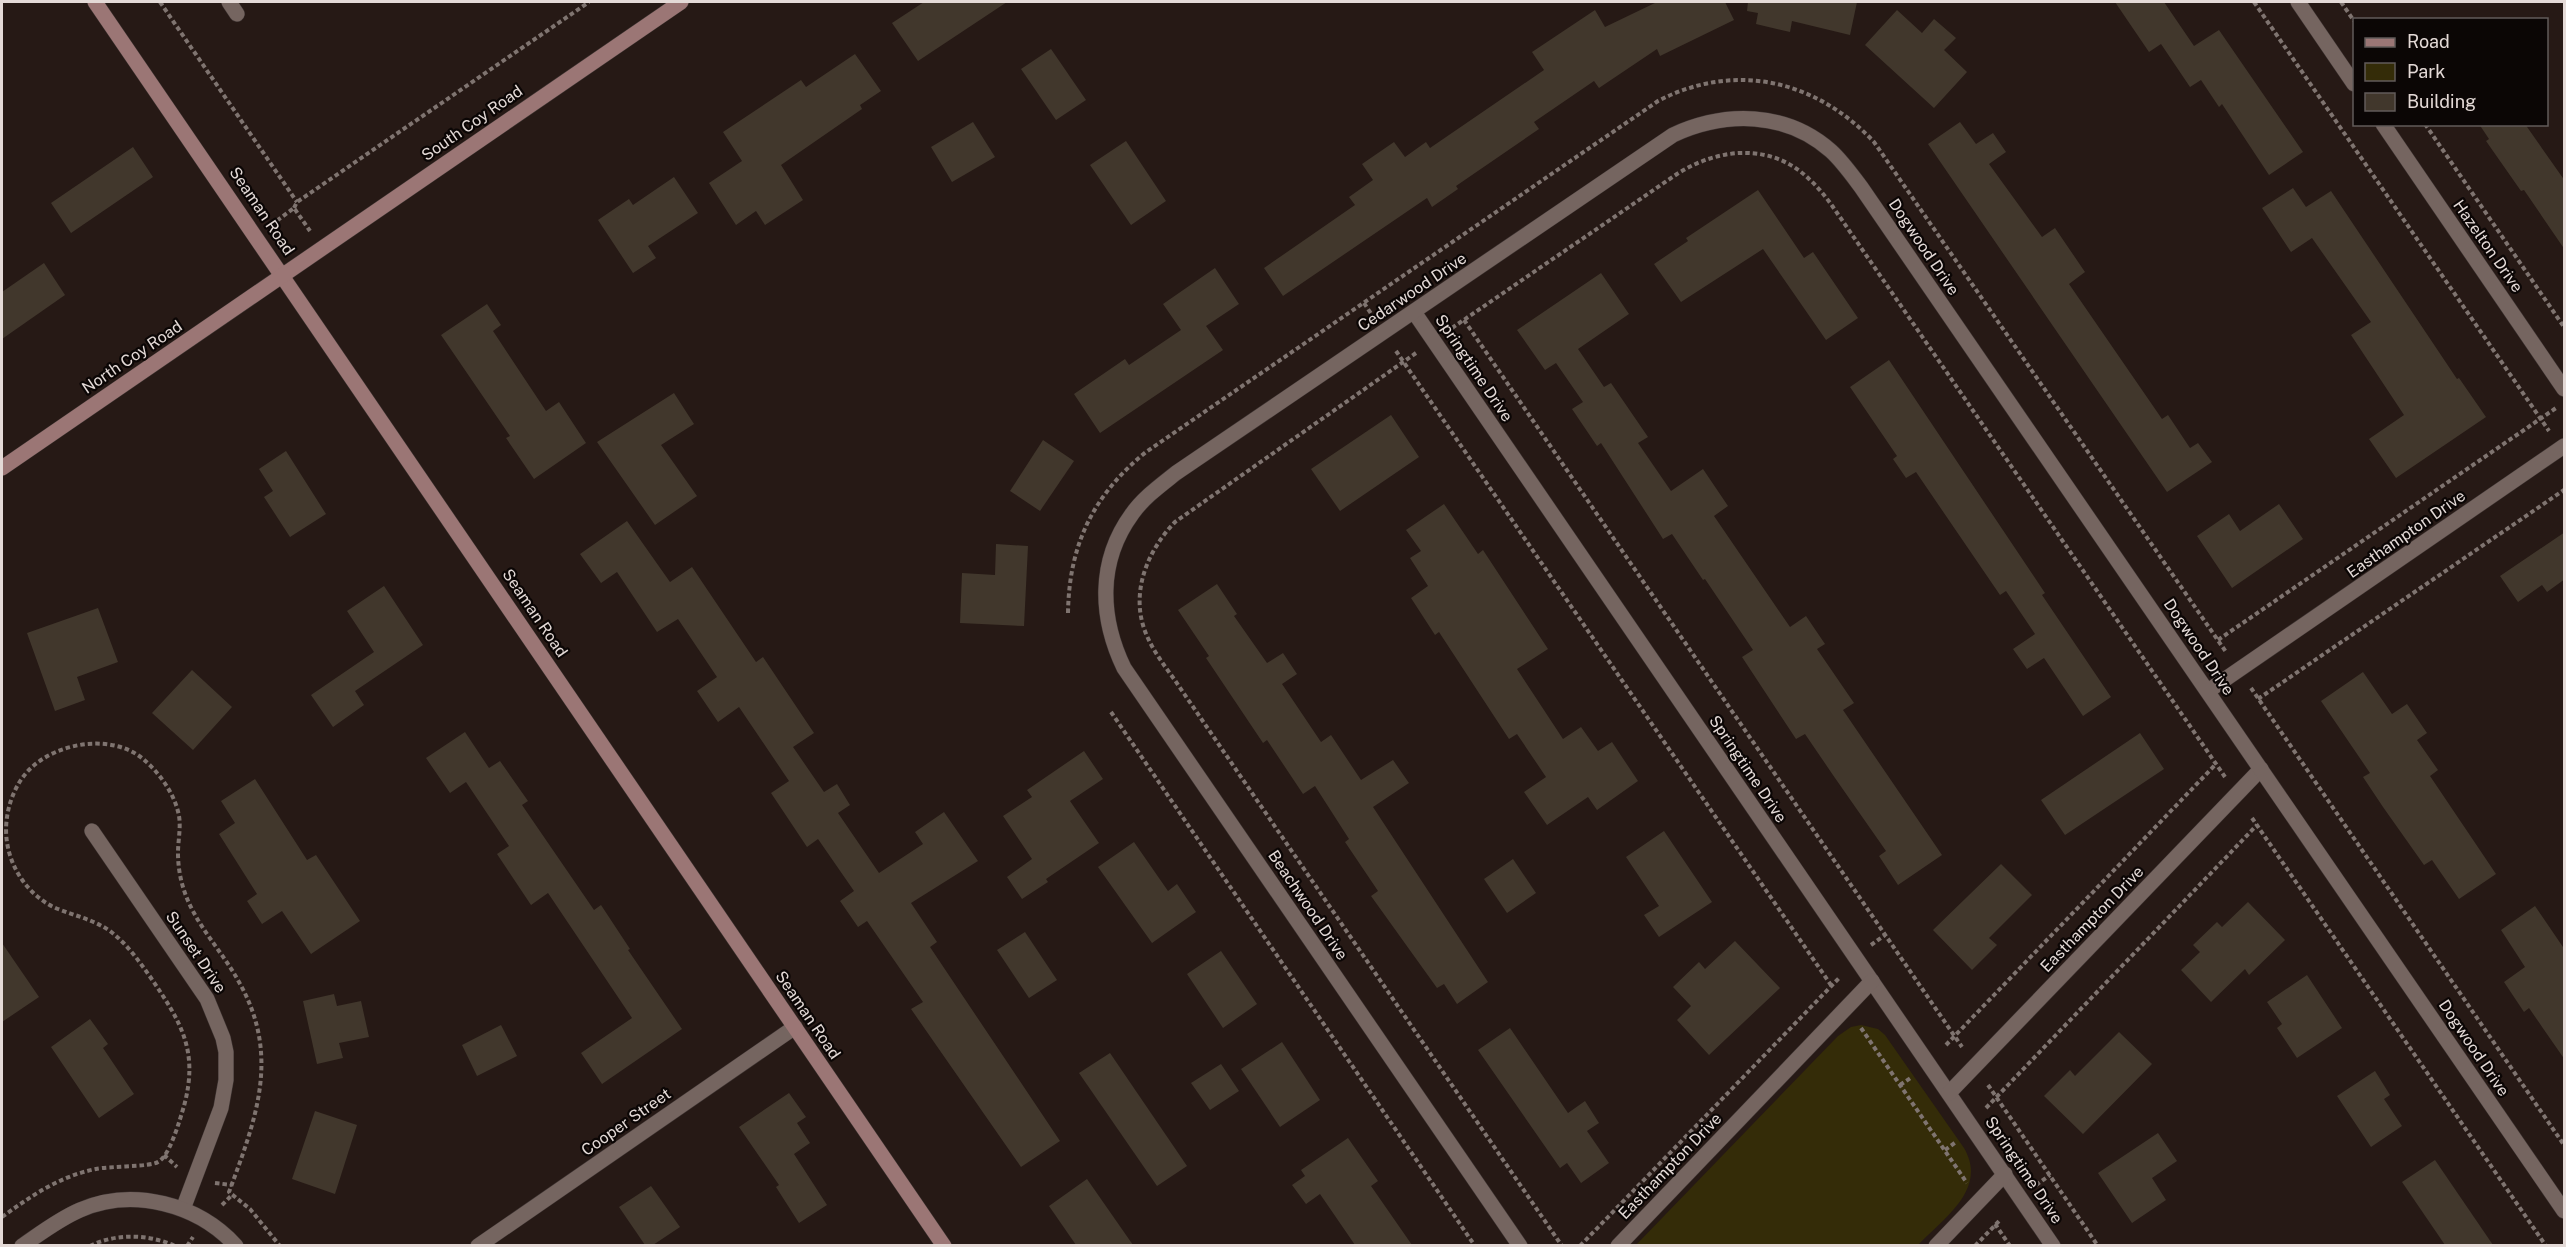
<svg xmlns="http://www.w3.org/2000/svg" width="2566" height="1247" font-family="'Public Sans',sans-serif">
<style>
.green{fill:#342c08}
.building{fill:#41372c}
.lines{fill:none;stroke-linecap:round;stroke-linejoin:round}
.lane-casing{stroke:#3e3432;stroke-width:16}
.street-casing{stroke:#3e3432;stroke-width:16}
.secondary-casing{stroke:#3e3432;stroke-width:16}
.path{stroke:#7f7470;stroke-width:4;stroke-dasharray:4.5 3;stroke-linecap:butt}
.lane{stroke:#756560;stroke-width:15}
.street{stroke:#756560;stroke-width:15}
.secondary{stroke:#9b7675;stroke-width:15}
.labels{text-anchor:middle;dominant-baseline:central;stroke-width:4.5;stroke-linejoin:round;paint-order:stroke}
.street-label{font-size:16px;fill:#e4dad7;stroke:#0b0605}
</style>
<rect width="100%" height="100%" fill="#261915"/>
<path class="green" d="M1861 1025 1878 1029 1885 1035 1964 1148C1988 1189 1944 1218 1918 1245H1636L1838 1036 1851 1027Z"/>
<g class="building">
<path d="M924 2H1007L918 61 892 23Z"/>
<path d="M1657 2H1725L1734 20 1660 56 1657 49 1599 88 1594 81 1534 122 1539 129 1456 186 1458 189 1432 207 1427 198 1283 296 1264 268 1355 205 1349 197 1373 180 1362 164 1394 142 1405 157 1426 142 1430 148 1544 70 1532 52 1595 10 1605 27Z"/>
<path d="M1748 2H1857L1850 35 1792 21 1790 32 1756 24 1758 13 1747 11Z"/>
<path d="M2115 2H2164L2194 46 2219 30 2303 152 2269 175 2222 104 2219 107 2201 80 2190 87 2161 44 2149 52Z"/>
<path d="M1897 10 1922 33 1934 19 1956 38 1944 50 1967 72 1934 108 1865 45Z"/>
<path d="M1051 49 1086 100 1056 120 1021 69Z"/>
<path d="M855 54 881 91 860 105 862 109 781 165 803 200 765 225 756 211 736 225 709 183 742 161 723 132 801 80 806 87Z"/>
<path d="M973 122 995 157 952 182 931 147Z"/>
<path d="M1960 122 1976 144 1993 133 2006 152 1989 164 2042 237 2055 228 2085 272 2069 284 2162 419 2168 415 2190 448 2198 443 2212 462 2167 492 1928 144Z"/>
<path d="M2479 124H2525L2565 181V250L2524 190 2521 191 2486 141 2489 139Z"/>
<path d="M1126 141 1166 201 1131 225 1090 165Z"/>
<path d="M133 147 153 177 71 233 51 203Z"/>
<path d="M674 177 698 213 648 246 656 258 633 273 598 220 629 199 633 205Z"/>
<path d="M2293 188 2306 207 2331 191 2457 379 2459 378 2486 417 2396 478 2369 439 2404 415 2351 335 2371 322 2312 238 2291 252 2262 208Z"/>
<path d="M1758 190 1804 258 1813 252 1858 318 1826 340 1763 249 1681 302 1654 264 1688 241 1686 238Z"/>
<path d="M44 263 65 295 2 339V292Z"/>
<path d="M1215 268 1239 304 1206 326 1223 350 1100 433 1074 394 1125 359 1129 365 1181 330 1163 304Z"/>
<path d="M1601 273 1629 314 1578 349 1604 387 1611 383 1648 437 1638 443 1671 491 1703 469 1728 506 1714 516 1790 627 1806 616 1825 644 1817 649 1854 703 1843 710 1942 855 1898 885 1879 856 1886 851 1835 778 1805 734 1796 739 1742 657 1753 650 1705 579 1703 580 1672 534 1663 539 1601 443 1597 446 1572 409 1583 402 1556 363 1545 370 1517 330Z"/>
<path d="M487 304 501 325 493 331 546 411 559 402 586 443 534 479 506 438 510 436 441 335Z"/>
<path d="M1889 360 2045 593 2042 595 2111 697 2083 716 2044 658 2027 669 2013 649 2035 634 2006 591 2000 595 1916 472 1906 478 1893 459 1897 456 1850 387Z"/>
<path d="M674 393 694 424 661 445 697 496 655 525 597 442Z"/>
<path d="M1391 415 1419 457 1340 511 1311 469Z"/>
<path d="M1043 440 1074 461 1040 511 1010 491Z"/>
<path d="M286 451 326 514 290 537 264 497 273 491 259 469Z"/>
<path d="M1444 504 1478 554 1483 550 1548 649 1517 669 1563 739 1581 727 1598 751 1612 742 1638 781 1597 810 1588 797 1547 825 1524 792 1546 777 1517 734 1509 739 1439 632 1435 635 1411 598 1428 586 1410 558 1421 551 1406 530Z"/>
<path d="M2279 504 2303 539 2232 588 2197 536 2229 514 2240 531Z"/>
<path d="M627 521 670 582 692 567 756 662 763 657 814 733 793 747 824 792 837 784 850 805 838 813 879 873 923 844 915 832 944 812 978 861 911 903 937 942 930 947 1060 1141 1021 1167 911 1009 923 1002 867 921 858 927 840 901 854 891 818 839 807 847 771 793 789 781 739 707 718 722 697 691 717 677 678 619 657 632 617 572 601 583 580 554Z"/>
<path d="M2565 532V579L2547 592 2542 585 2518 602 2500 576Z"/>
<path d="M996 544 1028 546 1024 626 960 623 962 573 995 575Z"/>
<path d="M1217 584 1237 614 1234 616 1267 663 1283 653 1297 674 1282 684 1321 742 1331 735 1361 780 1393 760 1409 783 1373 807 1488 982 1457 1004 1444 984 1437 988 1371 896 1378 891 1345 842 1349 839 1315 786 1303 794 1267 740 1263 743 1206 658 1209 656 1178 610Z"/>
<path d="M384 586 423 645 355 691 364 705 333 727 311 695 374 652 347 611Z"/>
<path d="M98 608 118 662 77 677 85 700 55 711 27 633Z"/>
<path d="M192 670 232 707 193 750 152 713Z"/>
<path d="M2363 672 2392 714 2407 704 2427 733 2417 740 2438 770 2430 776 2496 874 2459 899 2432 860 2424 865 2383 807 2363 777 2370 773 2321 701Z"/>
<path d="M465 732 489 768 500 761 528 801 522 805 594 910 601 905 630 949 628 950 682 1029 602 1084 581 1053 632 1018 548 893 531 905 497 854 509 846 466 782 450 793 426 758Z"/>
<path d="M2140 733 2164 769 2065 835 2041 800Z"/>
<path d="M1084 751 1103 779 1070 801 1099 843 1046 879 1048 882 1022 899 1007 877 1032 859 1003 816 1032 797 1027 790Z"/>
<path d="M255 779 307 860 316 855 360 921 311 954 282 911 262 924 247 901 257 894 219 834 235 823 221 801Z"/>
<path d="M1664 831 1712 902 1659 937 1644 915 1659 906 1626 857Z"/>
<path d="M1134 842 1168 891 1177 884 1196 912 1152 943 1098 867Z"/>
<path d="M1513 859 1536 893 1507 913 1484 879Z"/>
<path d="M2001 864 2032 895 1989 938 1997 945 1972 970 1933 930Z"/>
<path d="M2248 902 2285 940 2249 975 2245 969 2211 1002 2181 970 2200 952 2193 945 2217 922 2222 927Z"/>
<path d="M2535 906 2565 950V1060L2529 1008 2524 1012 2504 982 2525 967 2501 930Z"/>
<path d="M1025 932 1057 980 1029 998 997 950Z"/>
<path d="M1735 941 1780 988 1709 1055 1677 1020 1691 1006 1673 987 1699 962 1705 969Z"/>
<path d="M2 943 39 997 2 1022Z"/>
<path d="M1221 951 1257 1004 1223 1028 1187 974Z"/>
<path d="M2307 975 2342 1028 2297 1058 2277 1028 2282 1024 2267 1002Z"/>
<path d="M334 994 337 1006 361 1001 369 1037 339 1043 343 1058 317 1064 303 1001Z"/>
<path d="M90 1019 108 1044 103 1048 134 1094 99 1118 51 1047Z"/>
<path d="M501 1025 517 1056 477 1076 462 1045Z"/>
<path d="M1510 1028 1568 1113 1585 1101 1599 1123 1587 1131 1609 1163 1581 1183 1567 1163 1560 1168 1478 1050Z"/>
<path d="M2119 1032 2152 1064 2083 1134 2044 1096 2070 1070 2075 1076Z"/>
<path d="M1282 1042 1320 1100 1280 1127 1241 1069Z"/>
<path d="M1110 1053 1187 1166 1157 1186 1079 1073Z"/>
<path d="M1221 1064 1239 1091 1210 1110 1191 1083Z"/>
<path d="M2375 1071 2390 1095 2384 1099 2402 1126 2371 1147 2337 1096Z"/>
<path d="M789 1093 806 1117 797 1123 810 1143 794 1154 827 1205 799 1223 776 1187 779 1185 739 1127Z"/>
<path d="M315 1111 357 1125 335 1194 292 1179Z"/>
<path d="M2158 1133 2177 1161 2152 1178 2166 1200 2132 1223 2098 1173Z"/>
<path d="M1348 1138 1378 1181 1371 1186 1412 1245H1355L1320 1194 1306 1204 1292 1185 1305 1176 1301 1170Z"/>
<path d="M2435 1160 2493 1245H2445L2402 1182Z"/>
<path d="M1087 1179 1133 1245H1076L1049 1206Z"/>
<path d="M651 1186 680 1227 653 1245H645L619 1207Z"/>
</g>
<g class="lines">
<g class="lane-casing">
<path id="lane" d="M229 2 237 14"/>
</g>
<g class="street-casing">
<g id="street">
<path d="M2298 2 2354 84"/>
<path d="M2383 124 2564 389"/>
<path d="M1414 312 2053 1246"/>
<path d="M2208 691 2564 446"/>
<path d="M92 831 207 999 223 1038 226 1052V1080L221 1108 183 1209"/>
<path d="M1949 1093 2261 769"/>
<path d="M22 1246C41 1233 59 1219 80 1210 133 1187 198 1204 236 1246"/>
<path d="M478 1246 795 1027"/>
<path d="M1520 1246 1124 668C1100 618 1097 562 1132 514 1143 498 1161 485 1176 473L1673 135C1725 111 1786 111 1831 151 1842 161 1852 175 1861 187L2564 1211"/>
<path d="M1618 1246 1872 981"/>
<path d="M1936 1246 2005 1174"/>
</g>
</g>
<g class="secondary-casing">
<g id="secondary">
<path d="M95 2 944 1246"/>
<path d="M2 468 681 2"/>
</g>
</g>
<g class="path">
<path d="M160 2 297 202"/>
<path d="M2254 2 2549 431"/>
<path d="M2341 2 2354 21"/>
<path d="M2425 124 2564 327"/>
<path d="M294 208 297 202 589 2"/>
<path d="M271 225 294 208 310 231"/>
<path d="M1364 303 1372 315"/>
<path d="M1464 320 1962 1047"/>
<path d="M1452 328 1677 174C1718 148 1771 142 1809 179 1818 187 1826 197 1833 207L2225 777"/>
<path d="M1396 351 1833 988"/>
<path d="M1416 353 1175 522C1146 552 1129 596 1147 636 1154 652 1164 665 1174 679L1562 1246"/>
<path d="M1068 613C1069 545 1093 495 1146 452L1658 101C1735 61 1816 80 1874 142L2226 652"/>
<path d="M2218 640 2556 408"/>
<path d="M2251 688 2564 1145"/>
<path d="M2258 699 2564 490"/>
<path d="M1111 712 1475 1246"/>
<path d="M2252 818 2546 1246"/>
<path d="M1871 945 1885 935"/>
<path d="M1861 1028 1967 1183"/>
<path d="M1946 1045 2216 764"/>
<path d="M1900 1085 1912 1077"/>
<path d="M1988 1085 2098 1246"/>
<path d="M1986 1108 2257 825"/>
<path d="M1945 1150 1956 1142"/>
<path d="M164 1155 177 1167"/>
<path d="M215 1183 232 1185"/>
<path d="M2036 1185 2050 1175"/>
<path d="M222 1205 232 1195"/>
<path d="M2 1217C31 1196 60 1176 96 1169 110 1166 150 1167 158 1162 170 1156 180 1119 184 1106 199 1051 181 1022 151 978 139 961 127 944 110 931 94 920 76 916 58 909 31 898 11 871 7 842 3 817 12 785 32 767 60 742 111 734 142 758 159 772 175 794 179 816 181 828 178 841 178 853 178 875 184 895 194 913 207 937 226 958 239 982 281 1056 256 1119 229 1192L250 1209 280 1246"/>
<path d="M1995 1224 2010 1246"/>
<path d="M90 1246C116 1233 149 1234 175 1246"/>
<path d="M187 1246 193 1237"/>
<path d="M1580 1246 1840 977"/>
<path d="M1975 1246 2001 1219"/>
</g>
<use href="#lane" class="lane"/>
<use href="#street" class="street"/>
<use href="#secondary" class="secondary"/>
</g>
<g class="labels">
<g class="street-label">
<text transform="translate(472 123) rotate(-35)">South Coy Road</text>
<text transform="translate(262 211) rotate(56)">Seaman Road</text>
<text transform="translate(2488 246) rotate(55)">Hazelton Drive</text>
<text transform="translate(1924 247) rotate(56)">Dogwood Drive</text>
<text transform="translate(1412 292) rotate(-34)">Cedarwood Drive</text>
<text transform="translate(132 357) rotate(-34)">North Coy Road</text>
<text transform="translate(1474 368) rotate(56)">Springtime Drive</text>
<text transform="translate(2406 534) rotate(-35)">Easthampton Drive</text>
<text transform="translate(535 613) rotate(56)">Seaman Road</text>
<text transform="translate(2199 647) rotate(56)">Dogwood Drive</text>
<text transform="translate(1748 769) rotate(56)">Springtime Drive</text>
<text transform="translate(1308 905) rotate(56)">Beachwood Drive</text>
<text transform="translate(2092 919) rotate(-46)">Easthampton Drive</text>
<text transform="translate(196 952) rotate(56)">Sunset Drive</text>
<text transform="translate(808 1015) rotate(56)">Seaman Road</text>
<text transform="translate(2474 1048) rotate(56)">Dogwood Drive</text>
<text transform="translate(626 1122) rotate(-35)">Cooper Street</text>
<text transform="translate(1670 1166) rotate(-46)">Easthampton Drive</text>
<text transform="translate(2024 1170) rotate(56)">Springtime Drive</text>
</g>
</g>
<rect width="2566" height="1247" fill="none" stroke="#e4dad7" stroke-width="6"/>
<rect x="2353" y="18" width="195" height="108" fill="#0b0605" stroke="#625b59" stroke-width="1.5"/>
<rect x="2365" y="38" width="30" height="9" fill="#9b7675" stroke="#625b59" stroke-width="1.5"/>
<text x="2407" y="48" font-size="18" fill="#e4dad7">Road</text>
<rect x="2365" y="63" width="30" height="18" fill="#342c08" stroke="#625b59" stroke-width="1.5"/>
<text x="2407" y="78" font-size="18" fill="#e4dad7">Park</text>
<rect x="2365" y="93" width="30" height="18" fill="#41372c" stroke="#625b59" stroke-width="1.5"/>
<text x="2407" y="108" font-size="18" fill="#e4dad7">Building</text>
</svg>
